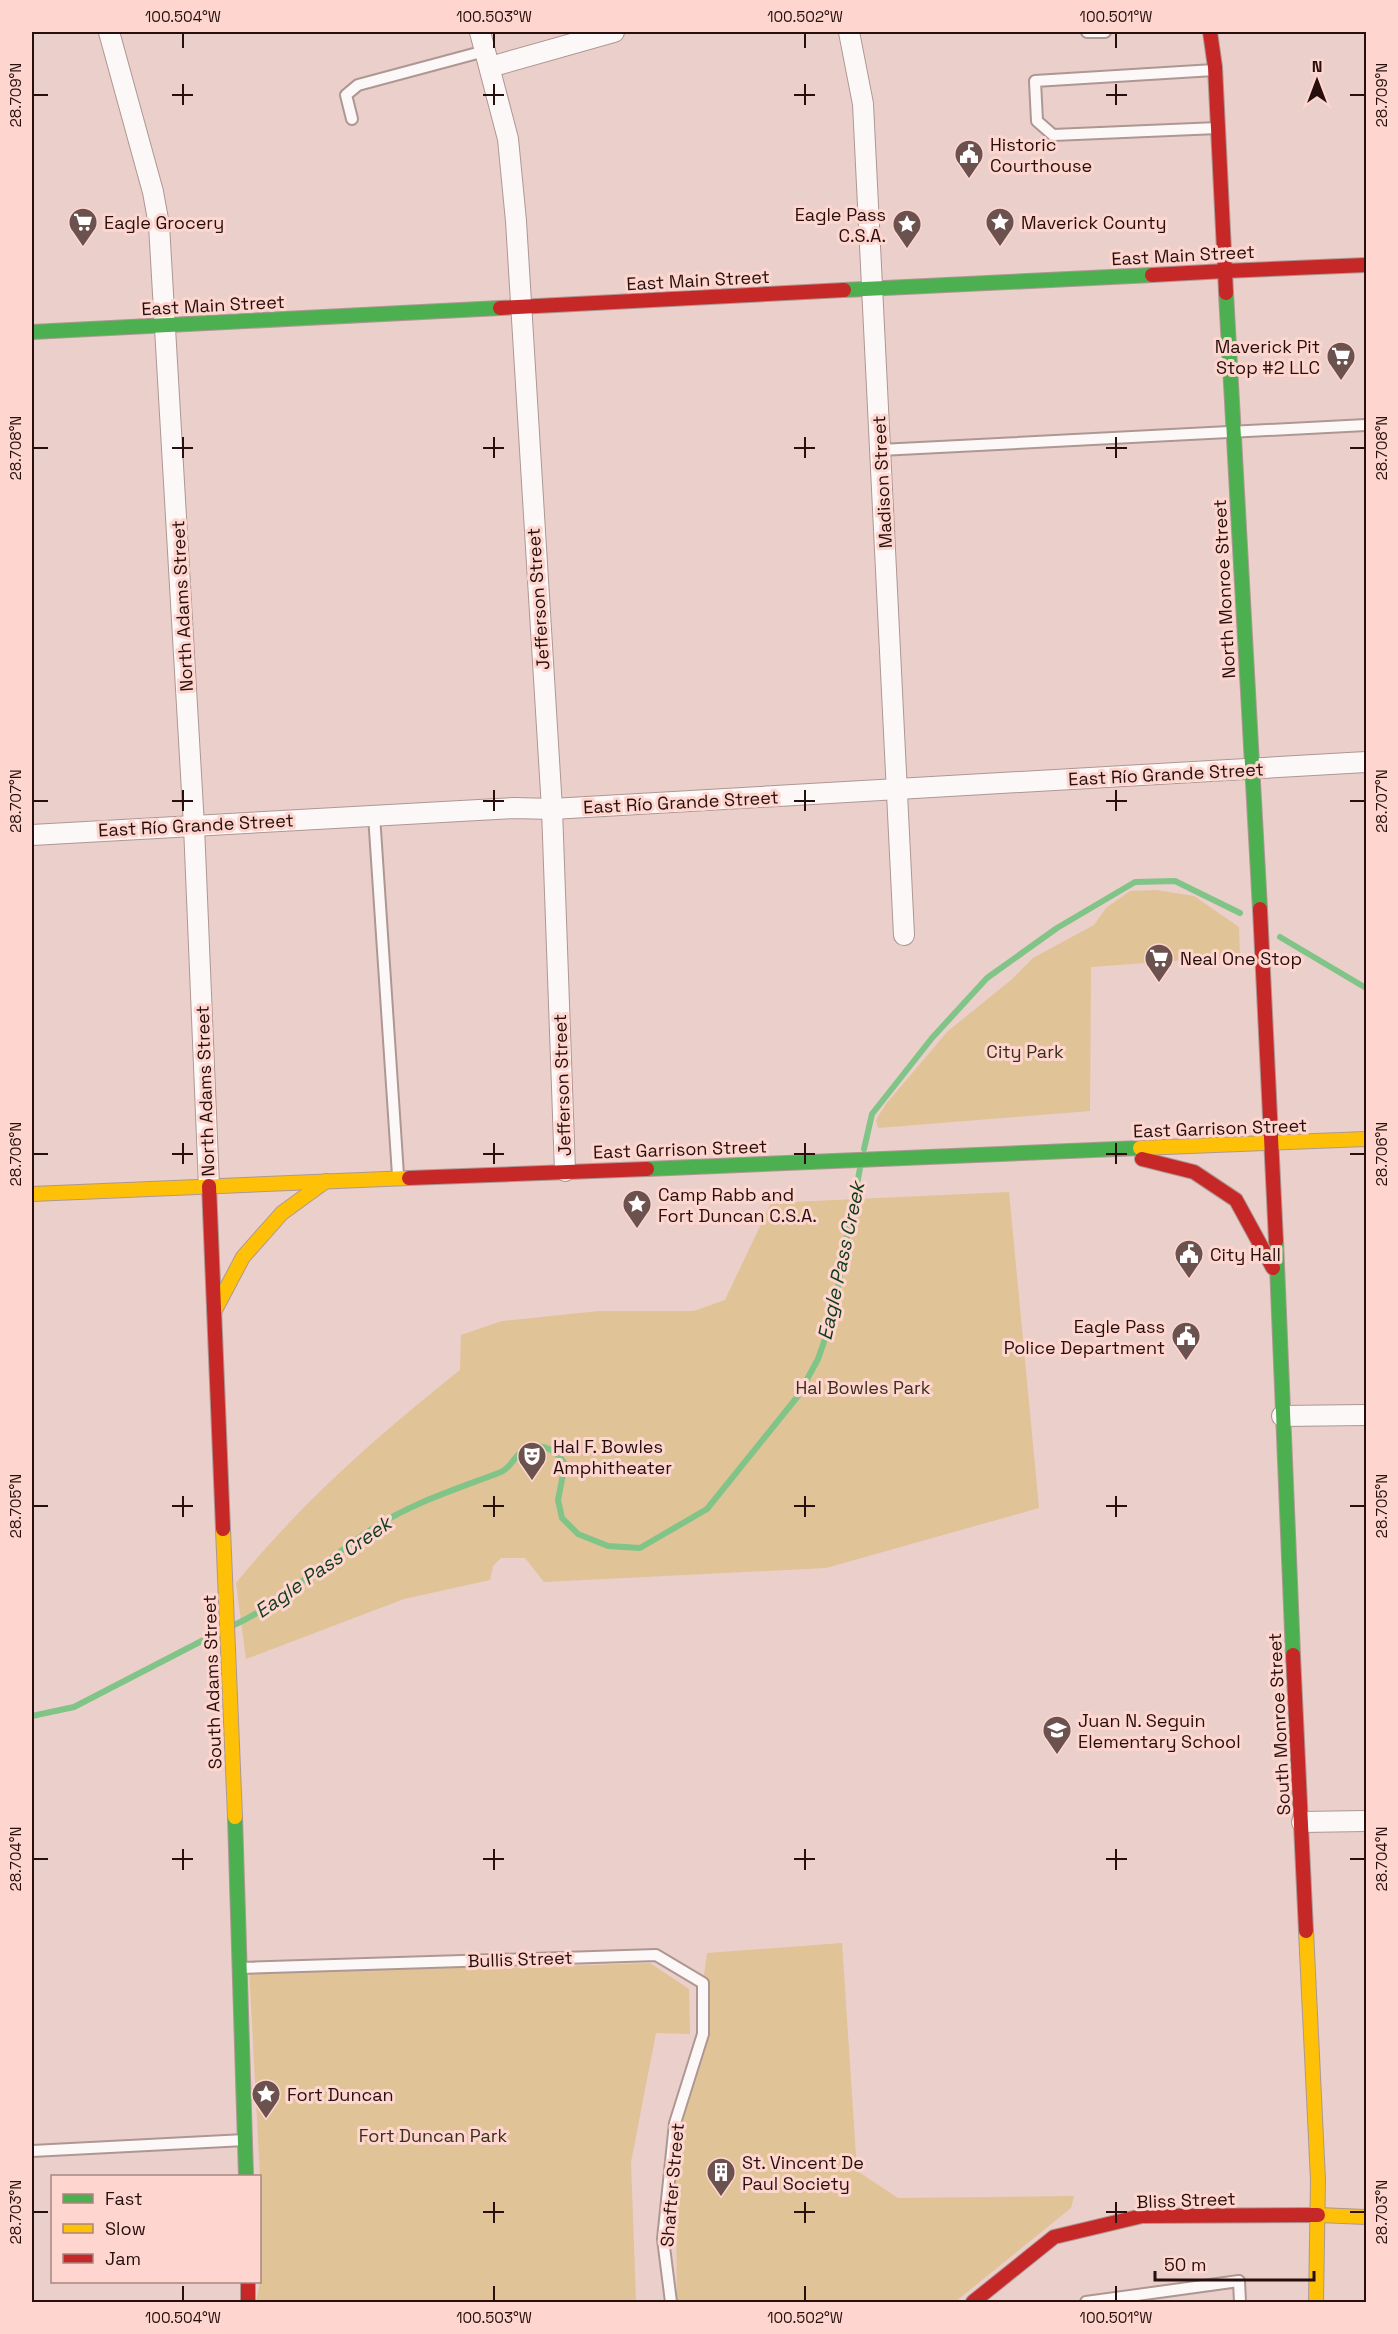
<svg xmlns="http://www.w3.org/2000/svg" width="1398" height="2334" font-family="'Space Grotesk',sans-serif">
<style>
.green{fill:#e0c396}
.lines{fill:none;stroke-linecap:round;stroke-linejoin:round}
.stream{stroke:#80c488;stroke-width:6}
.lane-casing{stroke:#ae9793;stroke-width:14}
.street-casing{stroke:#ae9793;stroke-width:22}
.fast-casing{stroke:#ae9793;stroke-width:16}
.slow-casing{stroke:#ae9793;stroke-width:16}
.jam-casing{stroke:#ae9793;stroke-width:16}
.lane{stroke:#fcf8f7;stroke-width:10}
.street{stroke:#fcf8f7;stroke-width:20}
.fast{stroke:#4caf50;stroke-width:14}
.slow{stroke:#ffc107;stroke-width:14}
.jam{stroke:#c62828;stroke-width:14}
.ticks{fill:none;stroke:#260f0c;stroke-width:2}
.labels{text-anchor:middle;dominant-baseline:central;stroke-width:6;stroke-linejoin:round;paint-order:stroke}
.poi-label{font-size:18px;fill:#260f0c;stroke:#fed6cf;text-anchor:start}
.street-label{font-size:18px;fill:#260f0c;stroke:#fed6cf}
.park-label{font-size:18px;fill:#382f19;stroke:#fed6cf}
.water-label{font-size:20px;font-style:italic;fill:#103c1c;stroke:#fed6cf}
.neatline{fill:none;stroke:#260f0c;stroke-width:2}
.ticks-label{font-size:15px;text-anchor:middle;fill:#260f0c}
</style>
<rect width="100%" height="100%" fill="#ebcfca"/>
<g class="green">
<path d="M1156 890 1194 896 1239 927 1240 956 1091 967 1090 1111 878 1128 876 1120 886 1104 948 1031 1011 980 1033 958 1094 925 1106 908 1130 891Z"/>
<path d="M1009 1192 1039 1508 826 1568 544 1582 525 1558H501L493 1566 490 1580 404 1599 246 1659 236 1583C303 1501 377 1436 460 1370L461 1335 502 1321 599 1311H694L725 1300 771 1203Z"/>
<path d="M842 1943 857 2171 898 2198 1074 2196 1071 2208 955 2302H677L675 2123 703 2034V1983L707 1953Z"/>
<path d="M650 1963 689 1989 690 2034 656 2033 631 2162 636 2302H256L260 2282V2176L249 1968H500Z"/>
</g>
<g class="lines">
<g class="stream">
<path d="M1280 937 1366 988"/>
<path d="M864 1149 872 1114 932 1038 987 978 1057 928 1135 882 1175 881 1240 913"/>
<path d="M234 1625C285 1602 325 1559 372 1529 411 1503 457 1489 501 1472 510 1468 513 1459 520 1453 538 1440 555 1448 565 1464L558 1500 562 1518 578 1534 608 1546 640 1548 707 1509 798 1396 818 1359 832 1319 860 1168"/>
<path d="M32 1716 74 1707 219 1632"/>
</g>
<g class="lane-casing">
<g id="lane">
<path d="M1087 32H1105"/>
<path d="M1214 70 1035 81 1037 121 1053 135 1218 128"/>
<path d="M352 119 346 95 358 85 485 51"/>
<path d="M880 450 1366 425"/>
<path d="M374 815 398 1175"/>
<path d="M241 1968 656 1955 703 1983V2034L675 2123 663 2239 671 2302"/>
<path d="M32 2151 245 2140"/>
<path d="M1086 2302 1239 2281 1240 2302"/>
</g>
</g>
<g class="street-casing">
<g id="street">
<path d="M109 32 153 192 159 225 194 826 209 1186"/>
<path d="M480 32 508 139 516 221 552 809 565 1171"/>
<path d="M849 32 863 104 904 935"/>
<path d="M490 67 614 32"/>
<path d="M32 835 514 808 552 809 1366 762"/>
<path d="M1282 1416 1366 1415"/>
<path d="M1302 1822 1366 1821"/>
</g>
</g>
<g class="fast-casing">
<g id="fast">
<path d="M844 290 1152 275"/>
<path d="M1226 293 1260 909"/>
<path d="M32 332 500 308"/>
<path d="M647 1169 1140 1148"/>
<path d="M1276 1241 1293 1655"/>
<path d="M235 1817 246 2176"/>
</g>
</g>
<g class="slow-casing">
<g id="slow">
<path d="M1140 1148 1366 1139"/>
<path d="M32 1194 409 1178"/>
<path d="M214 1312 243 1257 282 1213 326 1181"/>
<path d="M223 1529 235 1817"/>
<path d="M1306 1931 1318 2180 1316 2302"/>
<path d="M1318 2215 1366 2217"/>
</g>
</g>
<g class="jam-casing">
<g id="jam">
<path d="M1152 275 1225 271 1215 67 1210 32"/>
<path d="M1226 293 1225 271 1366 265"/>
<path d="M500 308 844 290"/>
<path d="M1260 909 1276 1241"/>
<path d="M1142 1159 1194 1172 1236 1200 1273 1268"/>
<path d="M409 1178 647 1169"/>
<path d="M209 1186 223 1529"/>
<path d="M1293 1655 1306 1931"/>
<path d="M248 2282V2302"/>
<path d="M973 2302 1054 2237 1142 2216 1318 2215"/>
</g>
</g>
<use href="#lane" class="lane"/>
<use href="#street" class="street"/>
<use href="#fast" class="fast"/>
<use href="#slow" class="slow"/>
<use href="#jam" class="jam"/>
</g>
<path class="ticks" d="M183 33V48M494 33V48M805 33V48M1116 33V48M183 84V105M494 84V105M805 84V105M1116 84V105M33 95H48M172 95H193M483 95H504M794 95H815M1106 95H1127M1350 95H1365M183 437V458M494 437V458M805 437V458M1116 437V458M33 448H48M172 448H193M483 448H504M794 448H815M1106 448H1127M1350 448H1365M183 790V811M494 790V811M805 790V811M1116 790V811M33 801H48M172 801H193M483 801H504M794 801H815M1106 801H1127M1350 801H1365M183 1143V1164M494 1143V1164M805 1143V1164M1116 1143V1164M33 1154H48M172 1154H193M483 1154H504M794 1154H815M1106 1154H1127M1350 1154H1365M183 1496V1517M494 1496V1517M805 1496V1517M1116 1496V1517M33 1506H48M172 1506H193M483 1506H504M794 1506H815M1106 1506H1127M1350 1506H1365M183 1849V1870M494 1849V1870M805 1849V1870M1116 1849V1870M33 1859H48M172 1859H193M483 1859H504M794 1859H815M1106 1859H1127M1350 1859H1365M494 2202V2223M805 2202V2223M1116 2202V2223M33 2212H48M483 2212H504M794 2212H815M1106 2212H1127M1350 2212H1365M183 2286V2301M494 2286V2301M805 2286V2301M1116 2286V2301"/>
<defs>
<g id="civic-pin" transform="scale(1.5)"><path d="M0 17L-7.5 6A9.5 9.5 0 1 1 7.5 6Z" fill="#6b524e" stroke="#fed6cf"/><path d="M-.6-6.5H3V-4.5H.6V-3L4-1V1h2V6H-6V1h2V-1L-.6-3ZM-1.2 2.5V6h2.4V2.5Z" fill="#fff"/></g>
<g id="supermarket-pin" transform="scale(1.5)"><path d="M0 17L-7.5 6A9.5 9.5 0 1 1 7.5 6Z" fill="#6b524e" stroke="#fed6cf"/><path d="M-6-5.5h2.5l.6 2H6L4.5 2H-2.5L-4.4-4H-6ZM-1.5 3.2a1.3 1.3 0 1 0 .1 0ZM3 3.2a1.3 1.3 0 1 0 .1 0Z" fill="#fff"/></g>
<g id="sight-pin" transform="scale(1.5)"><path d="M0 17L-7.5 6A9.5 9.5 0 1 1 7.5 6Z" fill="#6b524e" stroke="#fed6cf"/><path d="M0-6L1.8-2.2L6-1.7L2.9 1.2L3.7 5.4L0 3.3L-3.7 5.4L-2.9 1.2L-6-1.7L-1.8-2.2Z" fill="#fff"/></g>
<g id="theatre-pin" transform="scale(1.5)"><path d="M0 17L-7.5 6A9.5 9.5 0 1 1 7.5 6Z" fill="#6b524e" stroke="#fed6cf"/><path d="M-5-5.5Q0-4 5-5.5V0Q5 5 0 6Q-5 5-5 0ZM-3.3-2.5H-1v1.5H-3.3ZM1-2.5H3.3v1.5H1ZM-2.8 1Q0 5.5 2.8 1Z" fill="#fff"/></g>
<g id="school-pin" transform="scale(1.5)"><path d="M0 17L-7.5 6A9.5 9.5 0 1 1 7.5 6Z" fill="#6b524e" stroke="#fed6cf"/><path d="M0-5L7-2L0 1L-7-2ZM-4 1L0 2.5L4 1V4Q0 6-4 4Z" fill="#fff"/></g>
<g id="building-pin" transform="scale(1.5)"><path d="M0 17L-7.5 6A9.5 9.5 0 1 1 7.5 6Z" fill="#6b524e" stroke="#fed6cf"/><path d="M-4-6H4V6H1V3H-1V6H-4ZM-2.5-4.3h1.7v1.8h-1.7ZM.8-4.3h1.7v1.8H.8ZM-2.5-1h1.7V.8h-1.7ZM.8-1h1.7V.8H.8Z" fill="#fff"/></g>
</defs>
<g fill-rule="evenodd">
<use href="#civic-pin" x="969" y="154"/>
<use href="#supermarket-pin" x="83" y="222"/>
<use href="#sight-pin" x="1000" y="222"/>
<use href="#sight-pin" x="907" y="224"/>
<use href="#supermarket-pin" x="1341" y="356"/>
<use href="#supermarket-pin" x="1159" y="958"/>
<use href="#sight-pin" x="637" y="1204"/>
<use href="#civic-pin" x="1189" y="1254"/>
<use href="#civic-pin" x="1186" y="1336"/>
<use href="#theatre-pin" x="532" y="1456"/>
<use href="#school-pin" x="1057" y="1730"/>
<use href="#sight-pin" x="266" y="2094"/>
<use href="#building-pin" x="721" y="2172"/>
</g>
<g class="labels">
<g class="poi-label">
<text x="990" y="144">Historic<tspan x="990" dy="21">Courthouse</tspan></text>
<text x="886" y="214" text-anchor="end">Eagle Pass<tspan x="886" dy="21">C.S.A.</tspan></text>
<text x="104" y="222">Eagle Grocery</text>
<text x="1021" y="222">Maverick County</text>
<text x="1320" y="346" text-anchor="end">Maverick Pit<tspan x="1320" dy="21">Stop #2 LLC</tspan></text>
<text x="1180" y="958">Neal One Stop</text>
<text x="658" y="1194">Camp Rabb and<tspan x="658" dy="21">Fort Duncan C.S.A.</tspan></text>
<text x="1210" y="1254">City Hall</text>
<text x="1165" y="1326" text-anchor="end">Eagle Pass<tspan x="1165" dy="21">Police Department</tspan></text>
<text x="553" y="1446">Hal F. Bowles<tspan x="553" dy="21">Amphitheater</tspan></text>
<text x="1078" y="1720">Juan N. Seguin<tspan x="1078" dy="21">Elementary School</tspan></text>
<text x="287" y="2094">Fort Duncan</text>
<text x="742" y="2162">St. Vincent De<tspan x="742" dy="21">Paul Society</tspan></text>
</g>
<g class="street-label">
<text transform="translate(1183 255) rotate(-3)">East Main Street</text>
<text transform="translate(698 280) rotate(-3)">East Main Street</text>
<text transform="translate(213 305) rotate(-3)">East Main Street</text>
<text transform="translate(882 482) rotate(-93)">Madison Street</text>
<text transform="translate(1224 589) rotate(-93)">North Monroe Street</text>
<text transform="translate(538 599) rotate(-94)">Jefferson Street</text>
<text transform="translate(182 606) rotate(-93)">North Adams Street</text>
<text transform="translate(1166 774) rotate(-3)">East Río Grande Street</text>
<text transform="translate(681 802) rotate(-3)">East Río Grande Street</text>
<text transform="translate(196 825) rotate(-3)">East Río Grande Street</text>
<text transform="translate(562 1085) rotate(-92)">Jefferson Street</text>
<text transform="translate(205 1091) rotate(-92)">North Adams Street</text>
<text transform="translate(1220 1128) rotate(-2)">East Garrison Street</text>
<text transform="translate(680 1149) rotate(-2)">East Garrison Street</text>
<text transform="translate(212 1682) rotate(-92)">South Adams Street</text>
<text transform="translate(1279 1724) rotate(-93)">South Monroe Street</text>
<text transform="translate(520 1959) rotate(-2)">Bullis Street</text>
<text transform="translate(672 2185) rotate(-85)">Shafter Street</text>
<text transform="translate(1186 2200) rotate(-2)">Bliss Street</text>
</g>
<g class="park-label">
<text x="1025" y="1051">City Park</text>
<text x="863" y="1387">Hal Bowles Park</text>
<text x="433" y="2135">Fort Duncan Park</text>
</g>
<g class="water-label">
<text transform="translate(841 1261) rotate(-78)">Eagle Pass Creek</text>
<text transform="translate(323 1567) rotate(-35)">Eagle Pass Creek</text>
</g>
</g>
<rect width="1398" height="2334" fill="none" stroke="#fed6cf" stroke-width="66"/>
<rect x="51" y="2175" width="210" height="108" fill="#fed6cf" stroke="#a88681" stroke-width="1.5"/>
<rect x="63" y="2194" width="30" height="9" fill="#4caf50" stroke="#a88681" stroke-width="1.5"/>
<text x="105" y="2205" font-size="18" fill="#260f0c">Fast</text>
<rect x="63" y="2224" width="30" height="9" fill="#ffc107" stroke="#a88681" stroke-width="1.5"/>
<text x="105" y="2235" font-size="18" fill="#260f0c">Slow</text>
<rect x="63" y="2254" width="30" height="9" fill="#c62828" stroke="#a88681" stroke-width="1.5"/>
<text x="105" y="2265" font-size="18" fill="#260f0c">Jam</text>
<g transform="translate(1317 81)" stroke="#fed6cf" stroke-width="4.5" paint-order="stroke">
<path d="M0-4.5L10 22L0 15L-10 22Z" fill="#260f0c"/>
<text y="-9" font-size="16" font-weight="bold" text-anchor="middle" fill="#260f0c">N</text>
</g>
<path d="M1155 2271v9h159v-9" fill="none" stroke="#260f0c" stroke-width="3"/>
<text x="1164" y="2271" font-size="18" fill="#260f0c" stroke="#fed6cf" stroke-width="4.5" paint-order="stroke">50 m</text>
<rect x="33" y="33" width="1332" height="2268" class="neatline"/>
<g class="ticks-label">
<text x="183" y="22">100.504°W</text>
<text x="494" y="22">100.503°W</text>
<text x="805" y="22">100.502°W</text>
<text x="1116" y="22">100.501°W</text>
<text transform="translate(16 95) rotate(-90)" y="5">28.709°N</text>
<text transform="translate(1382 95) rotate(-90)" y="5">28.709°N</text>
<text transform="translate(16 448) rotate(-90)" y="5">28.708°N</text>
<text transform="translate(1382 448) rotate(-90)" y="5">28.708°N</text>
<text transform="translate(16 801) rotate(-90)" y="5">28.707°N</text>
<text transform="translate(1382 801) rotate(-90)" y="5">28.707°N</text>
<text transform="translate(16 1154) rotate(-90)" y="5">28.706°N</text>
<text transform="translate(1382 1154) rotate(-90)" y="5">28.706°N</text>
<text transform="translate(16 1506) rotate(-90)" y="5">28.705°N</text>
<text transform="translate(1382 1506) rotate(-90)" y="5">28.705°N</text>
<text transform="translate(16 1859) rotate(-90)" y="5">28.704°N</text>
<text transform="translate(1382 1859) rotate(-90)" y="5">28.704°N</text>
<text transform="translate(16 2212) rotate(-90)" y="5">28.703°N</text>
<text transform="translate(1382 2212) rotate(-90)" y="5">28.703°N</text>
<text x="183" y="2323">100.504°W</text>
<text x="494" y="2323">100.503°W</text>
<text x="805" y="2323">100.502°W</text>
<text x="1116" y="2323">100.501°W</text>
</g>
</svg>
